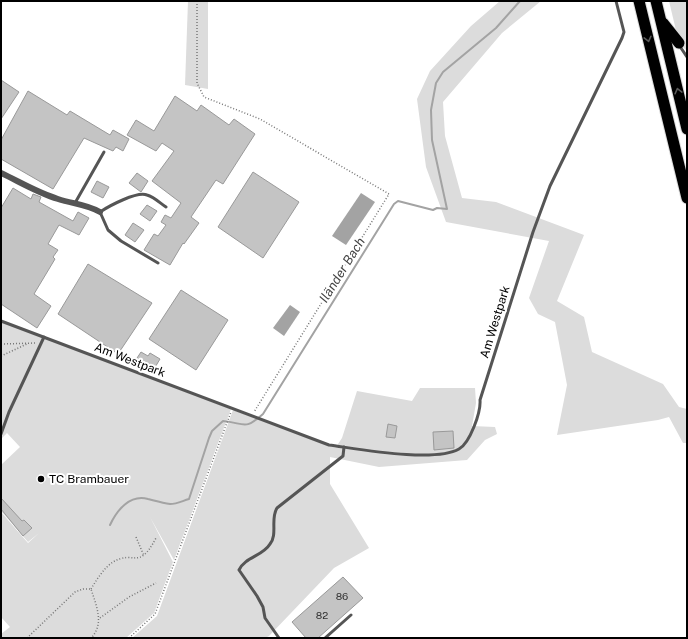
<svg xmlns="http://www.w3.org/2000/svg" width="688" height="639" font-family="'Public Sans',sans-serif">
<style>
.green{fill:#dcdcdc}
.water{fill:#a3a3a3}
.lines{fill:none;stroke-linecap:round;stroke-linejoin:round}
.stream{stroke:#a3a3a3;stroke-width:2}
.building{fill:#c4c4c4;stroke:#999}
.highway-casing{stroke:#dbdbdb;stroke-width:13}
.path{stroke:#777;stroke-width:1.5;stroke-dasharray:1 2;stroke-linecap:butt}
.lane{stroke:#555;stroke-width:3}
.street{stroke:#555;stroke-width:6}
.highway{stroke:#000;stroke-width:11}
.oneway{stroke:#595959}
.poi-dot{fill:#000;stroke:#fff;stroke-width:1.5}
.labels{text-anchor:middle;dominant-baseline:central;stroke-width:4;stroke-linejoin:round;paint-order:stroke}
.number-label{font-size:10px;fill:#313131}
.street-label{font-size:12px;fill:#000;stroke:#fff}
.poi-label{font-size:12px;fill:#000;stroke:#fff;text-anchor:start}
.water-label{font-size:13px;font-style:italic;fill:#444;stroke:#fff}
</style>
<rect width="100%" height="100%" fill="#fff"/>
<g class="green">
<path d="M188 1H208V89L185 85Z"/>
<path d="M500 1H541L502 33 443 102 445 136 462 198 496 202 584 235 557 301 584 317 592 352 663 384 679 407 687 409V443H683L669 417 658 420 557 435 567 385 555 322 538 314 529 298 549 241 446 222 426 167 417 99 430 71 471 26Z"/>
<path d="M669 1H687V51L679 43Z"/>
<path d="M1 321 231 409 174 560 150 517 173 562 154 613 126 638H1V634L10 627 1 617V512L28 543 39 533 28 542 1 511V465L20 447 7 433 1 439Z"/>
<path d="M420 388H475L476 403 472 426 495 427 497 434 485 440 467 460 379 467 330 457V484L369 548 334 568 269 636 265 638H132L157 616 233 410 336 447 342 438 357 391 412 401Z"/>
</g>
<g class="water">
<path d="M361 193 375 202 346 245 332 236Z"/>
<path d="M290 305 300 312 284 336 273 328Z"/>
</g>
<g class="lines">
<path class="stream" d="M110 525C117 510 130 494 148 499 156 501 163 503 170 504 177 504 182 501 189 499L209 438 212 431 223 421C245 423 244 431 263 414L394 204 398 201 433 210 437 208 447 209 432 140 431 110 436 83 443 72 496 28 520 1"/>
</g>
<g class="building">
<path d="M1 80 19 92 1 119Z"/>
<path d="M28 91 67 115 70 111 110 135 113 130 129 139 123 151 116 147 113 151 84 138 53 189 1 159V140Z"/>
<path d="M175 96 197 111 201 105 229 125 234 119 255 134 223 184 216 180 191 217 199 223 184 244 183 243 170 265 144 250 154 234 158 236 166 225 161 222 165 215 171 218 181 203 152 181 174 151 162 143 156 151 127 135 136 120 154 131Z"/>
<path d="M253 172 299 202 263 258 218 227Z"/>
<path d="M137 173 148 181 141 192 129 183Z"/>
<path d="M97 181 109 187 103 198 91 192Z"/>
<path d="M13 188 31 199 33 194 41 197 39 202 73 221 78 212 89 218 79 235 59 225 48 244 58 250 53 257 55 259 34 294 51 306 37 328 1 304V208Z"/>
<path d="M147 205 157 211 150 221 140 214Z"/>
<path d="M133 223 144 230 135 242 125 235Z"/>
<path d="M88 264 152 303 118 354 58 314Z"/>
<path d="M181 290 228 320 196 370 149 339Z"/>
<path d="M141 352 148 356 150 353 160 359 154 369 137 358Z"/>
<path d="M388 424 397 426 395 438 386 437Z"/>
<path d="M453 431 454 448 434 450 433 432Z"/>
<path d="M1 498 22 521 24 520 32 528 23 536 1 509Z"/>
<path d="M343 577 363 598 318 638H306L292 622Z"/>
</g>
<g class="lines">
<g class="highway-casing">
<g id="highway">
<path d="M639 1 687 198"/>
<path d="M656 1 687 129"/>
<path d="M663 23 679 43"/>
</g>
</g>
<g class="path">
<path d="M197 1V83L204 97 260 119 389 194 254 412"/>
<path d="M1 344 36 343"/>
<path d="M1 356 27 344"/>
<path d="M136 537 144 556"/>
<path d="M91 589C97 579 104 568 113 562 135 549 138 572 156 538"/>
<path d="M100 618 129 597 156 583"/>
<path d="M27 638 75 592 83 589H91C96 605 105 624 91 638"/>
<path d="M129 638 155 614 231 412"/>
</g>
<g class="lane">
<path d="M679 45 687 57"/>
<path d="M75 203 104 152"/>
<path d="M158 263 121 241 108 230 100 212C109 206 137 191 147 195 154 197 160 203 166 207"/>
<path d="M1 321 329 445C359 449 434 463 459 449 470 443 481 412 480 400L533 232 550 186 622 38 624 32 616 1"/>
<path d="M1 434 9 412 44 337"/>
<path d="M279 638 265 618 263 607 257 596 239 570C245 557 263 556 270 544 278 534 270 519 277 508L343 456 344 447"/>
<path d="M325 638 351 615"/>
</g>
<path class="street" d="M1 173C20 182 38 193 58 199 73 204 86 204 100 212"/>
<use href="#highway" class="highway"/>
</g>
<defs><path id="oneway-chevron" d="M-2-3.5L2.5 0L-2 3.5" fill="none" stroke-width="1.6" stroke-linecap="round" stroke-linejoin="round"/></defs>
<g class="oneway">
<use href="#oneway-chevron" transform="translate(648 39) rotate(76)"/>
<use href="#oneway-chevron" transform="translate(678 91) rotate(-104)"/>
</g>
<circle class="poi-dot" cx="41" cy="479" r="4"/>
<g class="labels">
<g class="number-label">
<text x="342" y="596">86</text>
<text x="322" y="615">82</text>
</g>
<g class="street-label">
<text transform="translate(495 322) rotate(-73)">Am Westpark</text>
<text transform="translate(130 360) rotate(21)">Am Westpark</text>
</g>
<g class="poi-label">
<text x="49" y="479">TC Brambauer</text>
</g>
<g class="water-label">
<text transform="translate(342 270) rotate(-58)">Iländer Bach</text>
</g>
</g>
<rect width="688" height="639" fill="none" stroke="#000000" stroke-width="4"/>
</svg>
